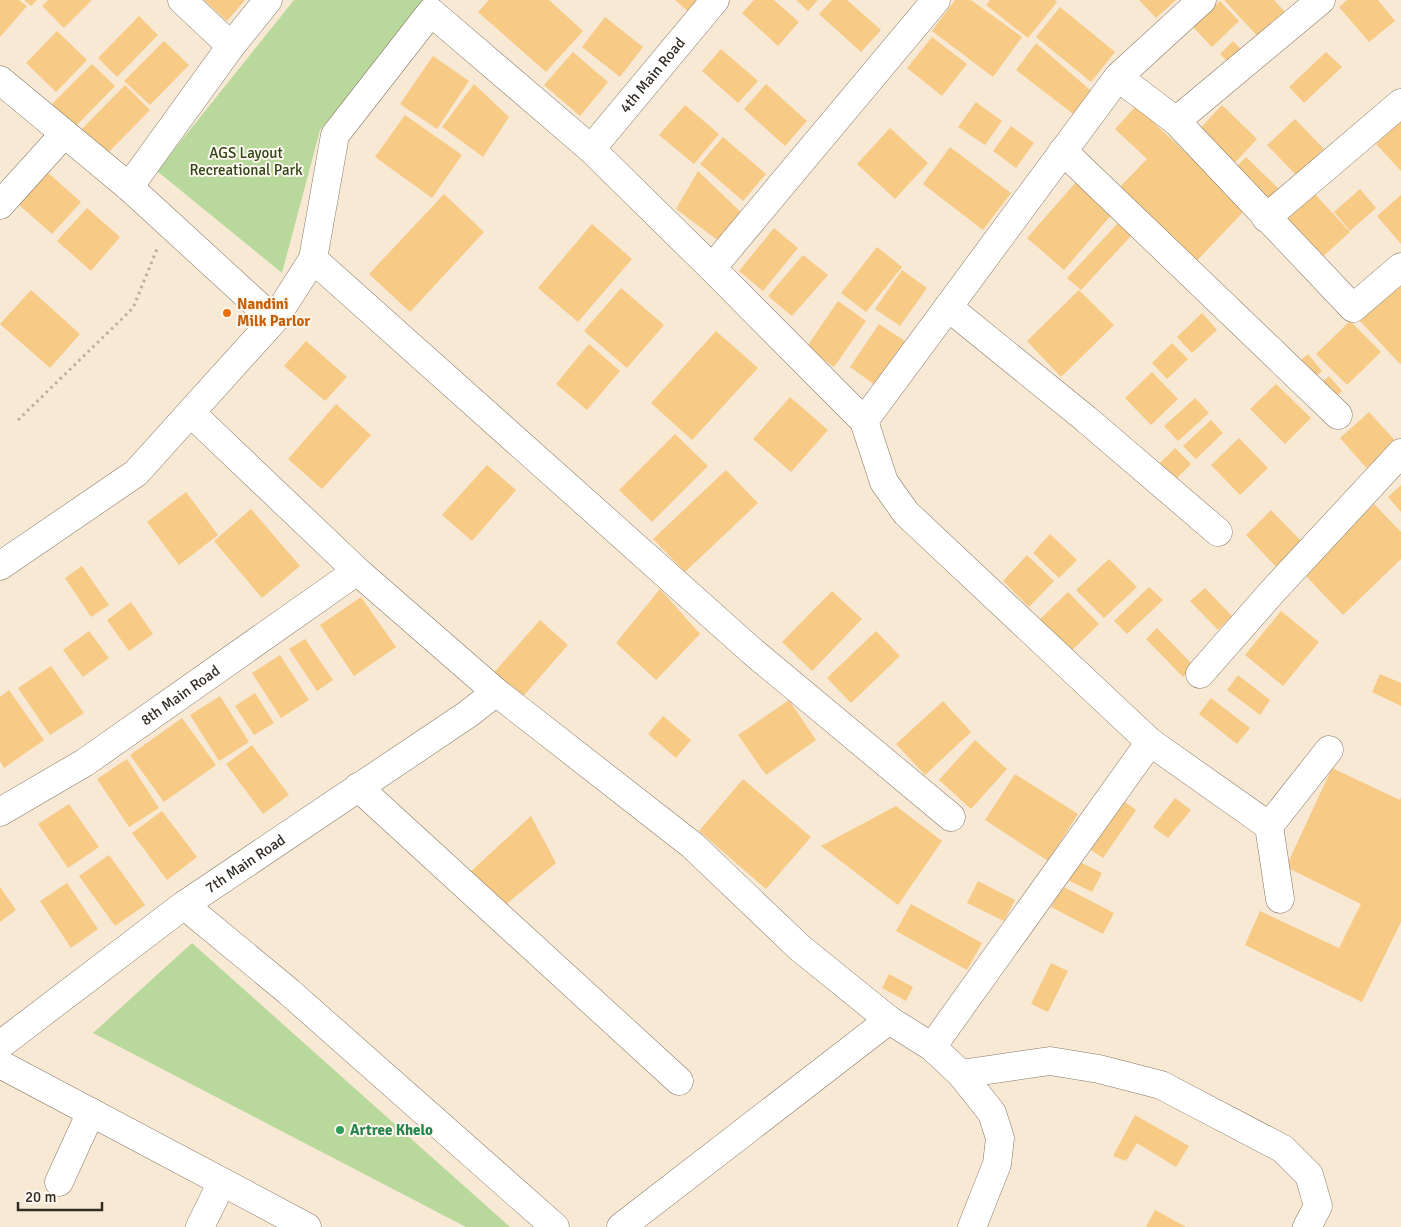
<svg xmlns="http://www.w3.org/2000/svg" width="1401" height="1227" font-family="Signika,sans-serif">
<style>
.green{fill:#b8d89c}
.building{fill:#f7ca86}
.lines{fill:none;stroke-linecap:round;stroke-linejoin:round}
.minor-casing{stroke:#857866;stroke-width:29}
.path{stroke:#bbaf9e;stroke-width:3;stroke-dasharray:2.5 4;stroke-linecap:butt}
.minor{stroke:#fff;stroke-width:28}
.food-dot{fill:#e8710a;stroke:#fef7ef;stroke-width:2}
.leisure-dot{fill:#2e9e5b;stroke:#fef7ef;stroke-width:2}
.labels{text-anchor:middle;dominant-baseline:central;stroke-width:4;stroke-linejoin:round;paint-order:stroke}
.street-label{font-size:15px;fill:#322c24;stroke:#fef7ef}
.park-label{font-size:15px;fill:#2d4414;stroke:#fef7ef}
.food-label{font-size:15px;font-weight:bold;fill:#c56008;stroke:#fef7ef;text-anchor:start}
.leisure-label{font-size:15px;font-weight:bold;fill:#27864d;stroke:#fef7ef;text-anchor:start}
</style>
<rect width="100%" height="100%" fill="#f8e9d5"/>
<g class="green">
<path d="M294 0H427L320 130 282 273 157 171Z"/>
<path d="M192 943 510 1227H466L93 1033Z"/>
</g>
<g class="building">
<path d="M0 0H19L27 6 0 37Z"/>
<path d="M24 0H37L31 6Z"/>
<path d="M48 0H92L64 28 42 6Z"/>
<path d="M204 0H245L227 21Z"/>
<path d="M489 0H549L583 31 546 72 478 12Z"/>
<path d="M675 0H701L690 13Z"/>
<path d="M754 0H774L799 22 778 46 742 13Z"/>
<path d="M796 0H818L808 11Z"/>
<path d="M832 0H847L881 30 861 52 819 14Z"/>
<path d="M955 0H971L1022 37 993 77 932 31Z"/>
<path d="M990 0H1055L1057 2 1028 38 986 5Z"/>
<path d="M1139 0H1176L1156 18Z"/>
<path d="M1224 0H1274L1287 14 1260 39Z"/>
<path d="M1347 0H1378L1395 21 1369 42 1339 7Z"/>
<path d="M1220 1 1239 21 1212 47 1193 27Z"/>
<path d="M1060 7 1115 52 1091 82 1036 37Z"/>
<path d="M139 16 158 35 117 77 98 58Z"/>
<path d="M605 17 643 47 620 77 582 47Z"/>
<path d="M57 31 87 60 56 92 26 63Z"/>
<path d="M932 37 967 64 942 96 907 68Z"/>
<path d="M164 41 189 65 150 105 124 81Z"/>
<path d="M1233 41 1245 53 1232 66 1220 54Z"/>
<path d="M1036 43 1097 96 1081 120 1016 70Z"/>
<path d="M721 49 758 81 738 103 702 71Z"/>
<path d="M573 52 608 82 580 116 544 85Z"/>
<path d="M1326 52 1342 67 1304 103 1289 87Z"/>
<path d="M433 56 469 81 437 129 400 104Z"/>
<path d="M92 64 115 86 72 130 49 107Z"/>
<path d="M474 84 509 117 483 157 442 127Z"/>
<path d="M766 84 807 121 785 146 744 109Z"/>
<path d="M125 85 150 110 100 161 75 136Z"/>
<path d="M976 102 1002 121 985 145 958 127Z"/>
<path d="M685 105 719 134 694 164 659 135Z"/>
<path d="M1222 105 1257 139 1230 168 1195 134Z"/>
<path d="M1136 106 1246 209 1191 267 1113 194 1147 159 1115 129Z"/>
<path d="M405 115 462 155 432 198 375 157Z"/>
<path d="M1295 119 1324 149 1296 175 1267 145Z"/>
<path d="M1401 121V171L1376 144Z"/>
<path d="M1011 126 1034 143 1016 168 993 151Z"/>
<path d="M890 128 928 163 895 199 857 164Z"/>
<path d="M723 137 766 174 743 201 700 164Z"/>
<path d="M950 147 1011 193 983 230 923 184Z"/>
<path d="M1246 157 1281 191 1267 205 1232 171Z"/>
<path d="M38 164 81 202 52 234 9 196Z"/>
<path d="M698 171 747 218 724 245 676 209Z"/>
<path d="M1076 182 1113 213 1064 270 1027 238Z"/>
<path d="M1360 189 1376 208 1350 231 1334 212Z"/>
<path d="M1313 192 1350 232 1317 262 1280 221Z"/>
<path d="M444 194 484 232 410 312 369 274Z"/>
<path d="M1401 195V244L1377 216Z"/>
<path d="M87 208 120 237 91 271 57 241Z"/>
<path d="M1118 223 1131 236 1081 290 1067 278Z"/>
<path d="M592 224 632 259 578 322 538 288Z"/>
<path d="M774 228 798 248 763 291 739 271Z"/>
<path d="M877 247 902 267 866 312 841 293Z"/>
<path d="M803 255 828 275 792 316 768 296Z"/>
<path d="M902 270 927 288 900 326 875 309Z"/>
<path d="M1401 284V363L1400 364 1360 321Z"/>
<path d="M621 288 664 325 627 368 584 331Z"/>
<path d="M31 290 80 334 50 368 0 324Z"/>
<path d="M1079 290 1114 325 1061 377 1027 341Z"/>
<path d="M838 301 866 321 834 367 806 348Z"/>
<path d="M1202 313 1217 330 1192 353 1177 337Z"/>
<path d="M1350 321 1381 352 1347 385 1316 354Z"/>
<path d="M879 324 905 341 875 385 850 367Z"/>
<path d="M716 331 758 368 692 440 651 403Z"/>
<path d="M306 341 347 377 325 401 284 366Z"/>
<path d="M1172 343 1188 359 1167 379 1152 363Z"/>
<path d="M589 344 620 371 587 410 556 384Z"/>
<path d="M1308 354 1322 371 1309 383 1294 366Z"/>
<path d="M1152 372 1178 399 1151 425 1125 398Z"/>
<path d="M1329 376 1342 391 1330 402 1316 387Z"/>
<path d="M1276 384 1311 418 1285 444 1250 409Z"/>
<path d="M790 397 828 430 791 472 753 439Z"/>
<path d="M1195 398 1209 413 1178 441 1164 426Z"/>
<path d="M336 404 371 435 322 489 288 459Z"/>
<path d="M1369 412 1400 446 1370 472 1340 438Z"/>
<path d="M1211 420 1223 433 1196 459 1183 446Z"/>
<path d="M675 434 708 466 652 522 619 490Z"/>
<path d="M1239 438 1268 468 1240 495 1211 465Z"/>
<path d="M1175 448 1191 464 1171 484 1155 468Z"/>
<path d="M487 465 516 490 472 541 442 515Z"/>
<path d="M726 470 758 503 685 572 653 539Z"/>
<path d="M1401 485V512L1388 497Z"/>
<path d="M186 492 218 535 179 565 147 522Z"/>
<path d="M1374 504 1401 532V559L1343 615 1303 573Z"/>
<path d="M251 509 300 566 262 598 214 541Z"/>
<path d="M1271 510 1304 544 1278 569 1246 535Z"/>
<path d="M1050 534 1077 560 1059 578 1033 553Z"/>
<path d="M1027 555 1054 581 1029 607 1003 581Z"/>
<path d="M1109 559 1137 587 1104 618 1076 590Z"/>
<path d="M82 566 109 605 91 617 65 578Z"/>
<path d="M1149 587 1163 600 1127 634 1114 621Z"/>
<path d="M1205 588 1232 616 1218 630 1190 601Z"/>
<path d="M660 589 700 634 656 680 616 643Z"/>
<path d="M832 591 862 619 812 671 782 642Z"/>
<path d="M1068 592 1099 624 1069 653 1038 621Z"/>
<path d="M361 597 396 647 354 676 320 625Z"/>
<path d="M131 602 153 634 129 651 107 620Z"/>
<path d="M1281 611 1319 642 1283 686 1245 655Z"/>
<path d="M540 620 568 645 519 701 491 676Z"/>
<path d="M1157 628 1194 666 1183 677 1146 639Z"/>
<path d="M89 631 109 658 83 677 63 650Z"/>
<path d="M876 631 900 656 851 703 827 678Z"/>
<path d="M305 639 333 680 317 691 289 649Z"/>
<path d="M280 655 309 700 281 718 252 673Z"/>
<path d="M51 666 84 713 50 735 18 688Z"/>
<path d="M1380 674 1401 683V706L1372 692Z"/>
<path d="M1238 675 1270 700 1260 715 1227 690Z"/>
<path d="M9 690 44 740 4 768 0 761V697Z"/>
<path d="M255 693 274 723 254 735 235 706Z"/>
<path d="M220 696 249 742 219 761 190 715Z"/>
<path d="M1211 698 1250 728 1237 744 1199 714Z"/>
<path d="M789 700 816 740 766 775 738 735Z"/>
<path d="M943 701 971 732 925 775 896 744Z"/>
<path d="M663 716 691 740 676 758 648 734Z"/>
<path d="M182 718 216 765 164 802 130 755Z"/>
<path d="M975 740 1007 769 971 809 939 780Z"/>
<path d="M252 745 289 795 263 814 226 764Z"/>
<path d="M127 759 159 808 129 827 97 779Z"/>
<path d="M1332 768 1400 800 1401 797V922L1362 1002 1245 945 1260 911 1339 948 1361 904 1286 867Z"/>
<path d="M1015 774 1078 814 1048 861 985 820Z"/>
<path d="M743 779 811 837 766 889 699 831Z"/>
<path d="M1175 798 1191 810 1168 838 1153 827Z"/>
<path d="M1122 800 1136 810 1103 858 1088 848Z"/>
<path d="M69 804 99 847 68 868 38 824Z"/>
<path d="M896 806 942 841 898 905 821 846Z"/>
<path d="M162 811 197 857 167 880 132 833Z"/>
<path d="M531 816 556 863 498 911 469 873Z"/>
<path d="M109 855 145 905 115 926 79 876Z"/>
<path d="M1078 861 1102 873 1092 892 1068 880Z"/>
<path d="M978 881 1015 900 1004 921 967 903Z"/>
<path d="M67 883 98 929 71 948 40 901Z"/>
<path d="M1062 886 1114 913 1103 934 1051 907Z"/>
<path d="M0 887 16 910 0 922Z"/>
<path d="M911 904 982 943 967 970 896 931Z"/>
<path d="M1051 963 1068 971 1048 1012 1031 1004Z"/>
<path d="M889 974 913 987 906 1001 882 988Z"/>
<path d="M1135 1115 1189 1146 1176 1167 1137 1143 1126 1161 1113 1156Z"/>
<path d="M1155 1210 1186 1227H1146Z"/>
</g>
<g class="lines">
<g class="minor-casing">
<g id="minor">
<path d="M182 0 231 46"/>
<path d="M1118 77 1176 121 1353 308 1401 267"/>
<path d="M0 80 129 187 274 320"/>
<path d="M1176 121 1321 0"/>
<path id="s1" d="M591 149 715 0"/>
<path d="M1063 151 1338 415"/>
<path d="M129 187 231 46 268 0"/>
<path d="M0 205 64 134"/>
<path d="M1266 218 1401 103"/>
<path d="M313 259 753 652 951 817"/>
<path d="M712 268 936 0"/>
<path d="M948 307 1086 419 1218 532"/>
<path d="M191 413 357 571 496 692 692 845 800 948 889 1020 932 1047 961 1074 992 1113 1000 1138 997 1164 972 1227"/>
<path d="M864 421 1118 77 1202 0"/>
<path d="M0 566 136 473 274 320 313 259 335 135 431 12 591 149 712 268 864 421 884 482 906 513 1150 742 1269 826 1280 899"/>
<path d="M1200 674 1272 592 1401 453"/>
<path d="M358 787 679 1081"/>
<path id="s2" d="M0 812 84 763 357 571"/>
<path d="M1269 826 1329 750"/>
<path d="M184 905 288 991 555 1227"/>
<path id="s3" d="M0 1045 184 905 468 714 496 692"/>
<path d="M932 1047 1150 742"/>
<path d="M0 1064 307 1227"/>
<path d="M961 1074 1050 1061 1099 1069 1161 1085 1283 1149 1309 1175 1318 1206 1307 1227"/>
<path d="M59 1182 91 1112"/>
<path d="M200 1227 222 1182"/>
<path d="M621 1227 889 1020"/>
</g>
</g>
<path class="path" d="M18 420 133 308 157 249"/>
<use href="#minor" class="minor"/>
</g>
<circle class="food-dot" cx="227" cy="313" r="5"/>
<circle class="leisure-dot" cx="340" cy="1130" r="5"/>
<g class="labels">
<g class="street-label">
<text stroke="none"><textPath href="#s1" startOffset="96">4th Main Road</textPath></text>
<text stroke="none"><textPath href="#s2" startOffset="215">8th Main Road</textPath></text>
<text stroke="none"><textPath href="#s3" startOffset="305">7th Main Road</textPath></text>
</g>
<g class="park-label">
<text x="246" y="153">AGS Layout<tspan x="246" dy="17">Recreational Park</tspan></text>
</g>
<g class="food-label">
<text x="237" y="304">Nandini<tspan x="237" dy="17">Milk Parlor</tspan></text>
</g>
<g class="leisure-label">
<text x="350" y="1130">Artree Khelo</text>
</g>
</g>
<path d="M18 1202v8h84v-8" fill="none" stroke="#322c24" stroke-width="2.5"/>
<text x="25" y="1202" font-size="15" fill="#322c24" stroke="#fef7ef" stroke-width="4" paint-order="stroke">20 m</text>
</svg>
